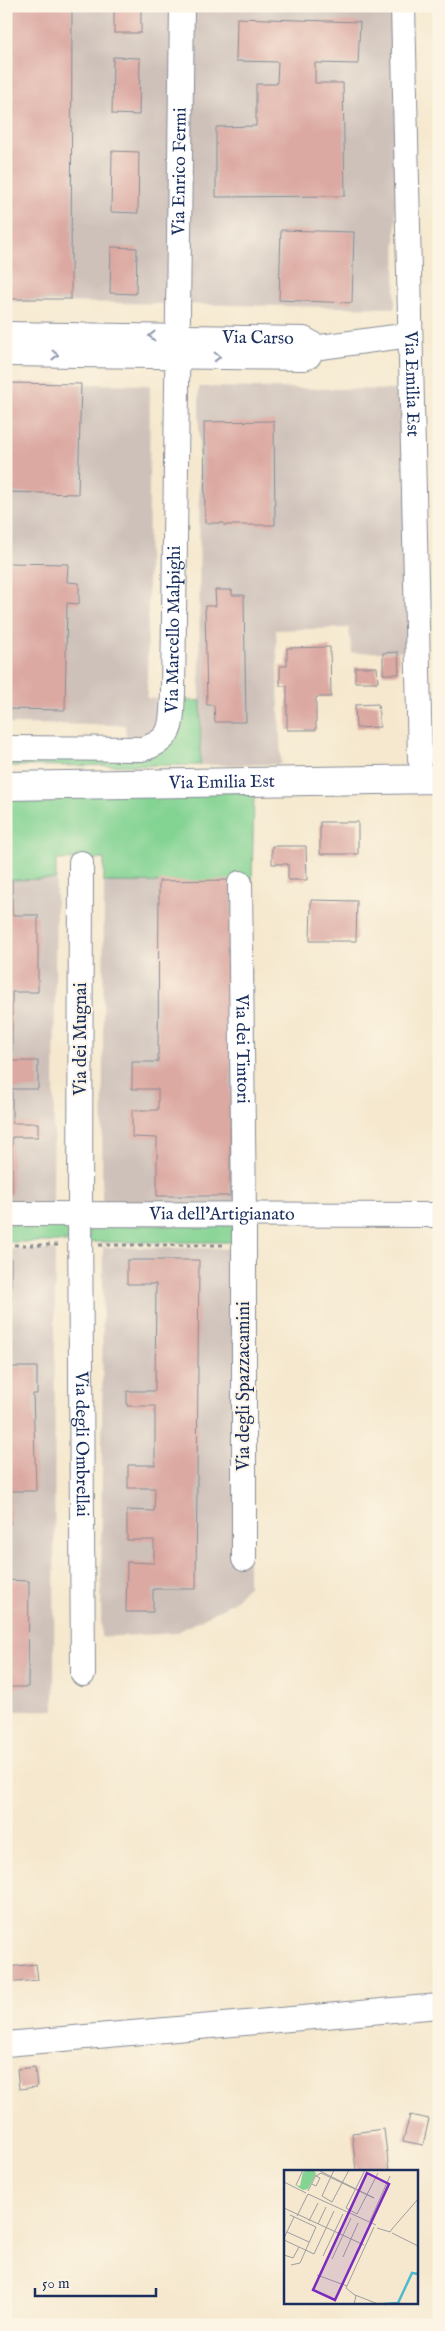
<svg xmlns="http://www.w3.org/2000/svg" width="445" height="2331" font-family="'IM FELL English',serif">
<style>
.industrial{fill:#cec1ba}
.green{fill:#83d393;stroke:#4f8178}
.building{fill:#dba9a2}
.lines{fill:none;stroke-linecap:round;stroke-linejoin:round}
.minor-casing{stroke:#888c96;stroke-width:26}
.major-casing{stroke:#888c96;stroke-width:30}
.path{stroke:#888c96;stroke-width:3;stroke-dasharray:4 4;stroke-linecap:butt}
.minor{stroke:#fff;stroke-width:24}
.major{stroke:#fff;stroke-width:28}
.oneway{stroke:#8d97ae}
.labels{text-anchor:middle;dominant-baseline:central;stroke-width:4;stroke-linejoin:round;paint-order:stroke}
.street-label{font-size:18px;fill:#1b2f5e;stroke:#fcf5e5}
.inset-river{fill:none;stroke:#50b9cd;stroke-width:2.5}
.inset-road{fill:none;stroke:#9e9ea1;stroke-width:1}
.view{fill:#7b2cbf;fill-opacity:0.15;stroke:#7b2cbf;stroke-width:2.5}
.inset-edge{fill:none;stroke:#1b2f5e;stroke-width:2.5}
</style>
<rect width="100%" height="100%" fill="#fcf5e5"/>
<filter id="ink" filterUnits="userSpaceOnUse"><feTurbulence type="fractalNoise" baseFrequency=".02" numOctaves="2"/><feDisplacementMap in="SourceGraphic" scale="10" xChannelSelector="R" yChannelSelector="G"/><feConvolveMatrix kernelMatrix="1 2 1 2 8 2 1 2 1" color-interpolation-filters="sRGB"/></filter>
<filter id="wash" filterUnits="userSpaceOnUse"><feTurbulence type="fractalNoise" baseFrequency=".0096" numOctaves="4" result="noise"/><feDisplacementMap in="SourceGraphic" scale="20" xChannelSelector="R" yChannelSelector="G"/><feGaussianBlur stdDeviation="1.12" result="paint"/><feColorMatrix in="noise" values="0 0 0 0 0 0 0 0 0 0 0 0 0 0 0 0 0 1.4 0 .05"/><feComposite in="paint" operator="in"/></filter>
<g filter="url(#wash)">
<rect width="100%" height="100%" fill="#f5e8ce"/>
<g class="industrial">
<path d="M6 6H397L395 308 6 301Z"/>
<path d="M6 383 150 385 147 698 162 699 159 725 147 736 126 737 125 725 6 724Z"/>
<path d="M199 387 405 390 411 651 352 653 349 628 276 630 281 764 200 765Z"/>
<path d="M56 879 53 1204H6V880Z"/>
<path d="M104 882 252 883 248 1204H102Z"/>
<path d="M103 1247 248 1249V1586L233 1602 176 1633 101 1637Z"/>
<path d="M6 1249 55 1250 54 1710 6 1711Z"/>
</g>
<g class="green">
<path d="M182 700 201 701 200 765 6 766V756L139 759Z"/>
<path d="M6 792H254L252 883 104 882V859L56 860V879L6 880Z"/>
<path d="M6 1224H66L69 1231 68 1242H6Z"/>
<path d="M89 1225H237L238 1242H89Z"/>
</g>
<g id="blocks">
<g class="building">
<path d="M6 6H72L71 299H6Z"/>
<rect x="114" y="9" width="27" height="24"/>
<path d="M237 18 360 22 358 64 315 63V83H343L345 196 216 197V127L256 126V84H277L278 62 236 61Z"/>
<path d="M113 57 140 58 139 115 112 114Z"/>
<path d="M112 151 139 152 138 213 111 212Z"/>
<path d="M281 230 354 232 352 303 279 300Z"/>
<path d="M111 247 137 248 136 294 110 293Z"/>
<path d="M6 383 81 384 78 494 6 492Z"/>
<path d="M274 421 275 525H224V523H205L204 422Z"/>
<path d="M439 488V518H436V489Z"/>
<path d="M6 563 68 564 67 582 79 583V604L67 603 65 710 6 709Z"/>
<path d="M215 590H232V595H244L246 722H215L214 705H207L205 606H216Z"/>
<path d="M330 647 331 697H316V730H287V686H280V666H287V648Z"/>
<path d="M398 652 399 674H383V653Z"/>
<path d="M355 667H377L378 682H355Z"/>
<path d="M378 704 380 727 356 728 355 705Z"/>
<rect x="320" y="822" width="38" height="32"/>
<path d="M272 846H306L307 880H288V864H272Z"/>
<path d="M6 880H12V915H38V992H12V1061H38V1089H12V1123H38V1137H12V1195H6Z"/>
<path d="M231 880 230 1196H157V1138L132 1137V1110H158V1089H132V1062H158L159 881Z"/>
<path d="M311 900 357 901 356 941H310Z"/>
<path d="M6 1259H11V1367H37V1394H33L36 1491H10V1525H6Z"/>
<path d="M127 1260H199L196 1589H153V1612H126L127 1562 154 1563V1540H127V1510L154 1511 155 1488H128V1465H155V1406H127V1391H155L156 1284H127Z"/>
<path d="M6 1580 29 1581 28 1687H6Z"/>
<path d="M36 1964 38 1980 6 1983V1967Z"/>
<path d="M35 2067 37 2087 19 2089 17 2069Z"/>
<path d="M410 2115 429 2119 423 2145 403 2141Z"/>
<path d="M384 2129 389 2171H356L352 2133Z"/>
</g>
</g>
</g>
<g filter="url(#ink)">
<use href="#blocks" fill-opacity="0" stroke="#888c96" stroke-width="1"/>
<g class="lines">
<g class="minor-casing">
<g id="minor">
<path id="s1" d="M403 6 420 759"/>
<path id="s2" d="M6 334 304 339 311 343 313 348 309 356 304 358 6 354"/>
<path d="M313 348 410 335"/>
<path id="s3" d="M6 748 142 749C175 740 171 723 173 693L182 6"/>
<path id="s4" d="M81 863 80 1214 83 1674"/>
<path id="s5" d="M240 883 244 1214V1559"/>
<path id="s6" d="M6 1214 439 1215"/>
<path d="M6 2044 439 2006"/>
</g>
</g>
<g class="major-casing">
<g id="major">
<path id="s7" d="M6 786 439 779"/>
</g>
</g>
<g class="path">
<path d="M6 1245H61"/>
<path d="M99 1245H226"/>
</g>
<use href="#minor" class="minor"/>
<use href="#major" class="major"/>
</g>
<defs><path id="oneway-chevron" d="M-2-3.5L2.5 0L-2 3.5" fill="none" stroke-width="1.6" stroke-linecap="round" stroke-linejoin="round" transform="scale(1.25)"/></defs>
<g class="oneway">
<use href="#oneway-chevron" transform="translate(152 336) rotate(-179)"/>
<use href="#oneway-chevron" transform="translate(55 355) rotate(1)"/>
<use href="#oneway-chevron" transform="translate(217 357) rotate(1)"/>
</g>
</g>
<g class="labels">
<g class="street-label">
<text stroke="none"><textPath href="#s3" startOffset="729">Via Enrico Fermi</textPath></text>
<text stroke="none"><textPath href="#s2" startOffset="252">Via Carso</textPath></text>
<text stroke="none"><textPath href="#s1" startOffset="378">Via Emilia Est</textPath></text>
<text stroke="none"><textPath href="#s3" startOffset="271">Via Marcello Malpighi</textPath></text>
<text stroke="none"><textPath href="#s7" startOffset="216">Via Emilia Est</textPath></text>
<text transform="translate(81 1039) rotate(-90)">Via dei Mugnai</text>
<text stroke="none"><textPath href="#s5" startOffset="166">Via dei Tintori</textPath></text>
<text stroke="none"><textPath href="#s6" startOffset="216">Via dell'Artigianato</textPath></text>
<text transform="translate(244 1386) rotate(-90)">Via degli Spazzacamini</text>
<text stroke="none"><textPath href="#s4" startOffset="581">Via degli Ombrellai</textPath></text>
</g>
</g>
<g transform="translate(284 2170)">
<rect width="134" height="134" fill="#f5e8ce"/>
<path d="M24 0H30L32 4 24 19 19 20 11 15 16 16 19 2Z" fill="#83d393"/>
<path class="inset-river" d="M100 134 114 133 128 103 134 104"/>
<path class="inset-road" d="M50 0 38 26 48 32 65 0M81 0 62 38 73 44 94 3M32 6 37 3 90 28 36 1M0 12 22 23M28 14 32 16 36 8 32 6M12 15 19 0M24 21 32 5M24 24 92 55M0 38 80 75M6 45 32 57 16 93 7 95M13 46 24 24M25 51 34 33M86 51 106 6M34 54 42 37M93 58 106 62 108 59M108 59 134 29M3 62 25 72M108 63 134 76M0 68 10 47M0 70 30 84 50 41M0 85 9 88 15 77M39 86 59 44M59 87 74 53M48 89 67 48M33 105 63 116M71 125 94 134M70 134 72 126 62 118 90 57"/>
<path class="view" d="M83 3 105 14 51 130 29 120Z"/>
<rect width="134" height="134" class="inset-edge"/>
</g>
<rect width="445" height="2331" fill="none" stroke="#fcf5e5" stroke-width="25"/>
<path d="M35 2288v8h121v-8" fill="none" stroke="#1b2f5e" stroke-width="2.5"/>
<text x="42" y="2288" font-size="15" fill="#1b2f5e" stroke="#fcf5e5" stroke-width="4" paint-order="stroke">50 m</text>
</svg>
